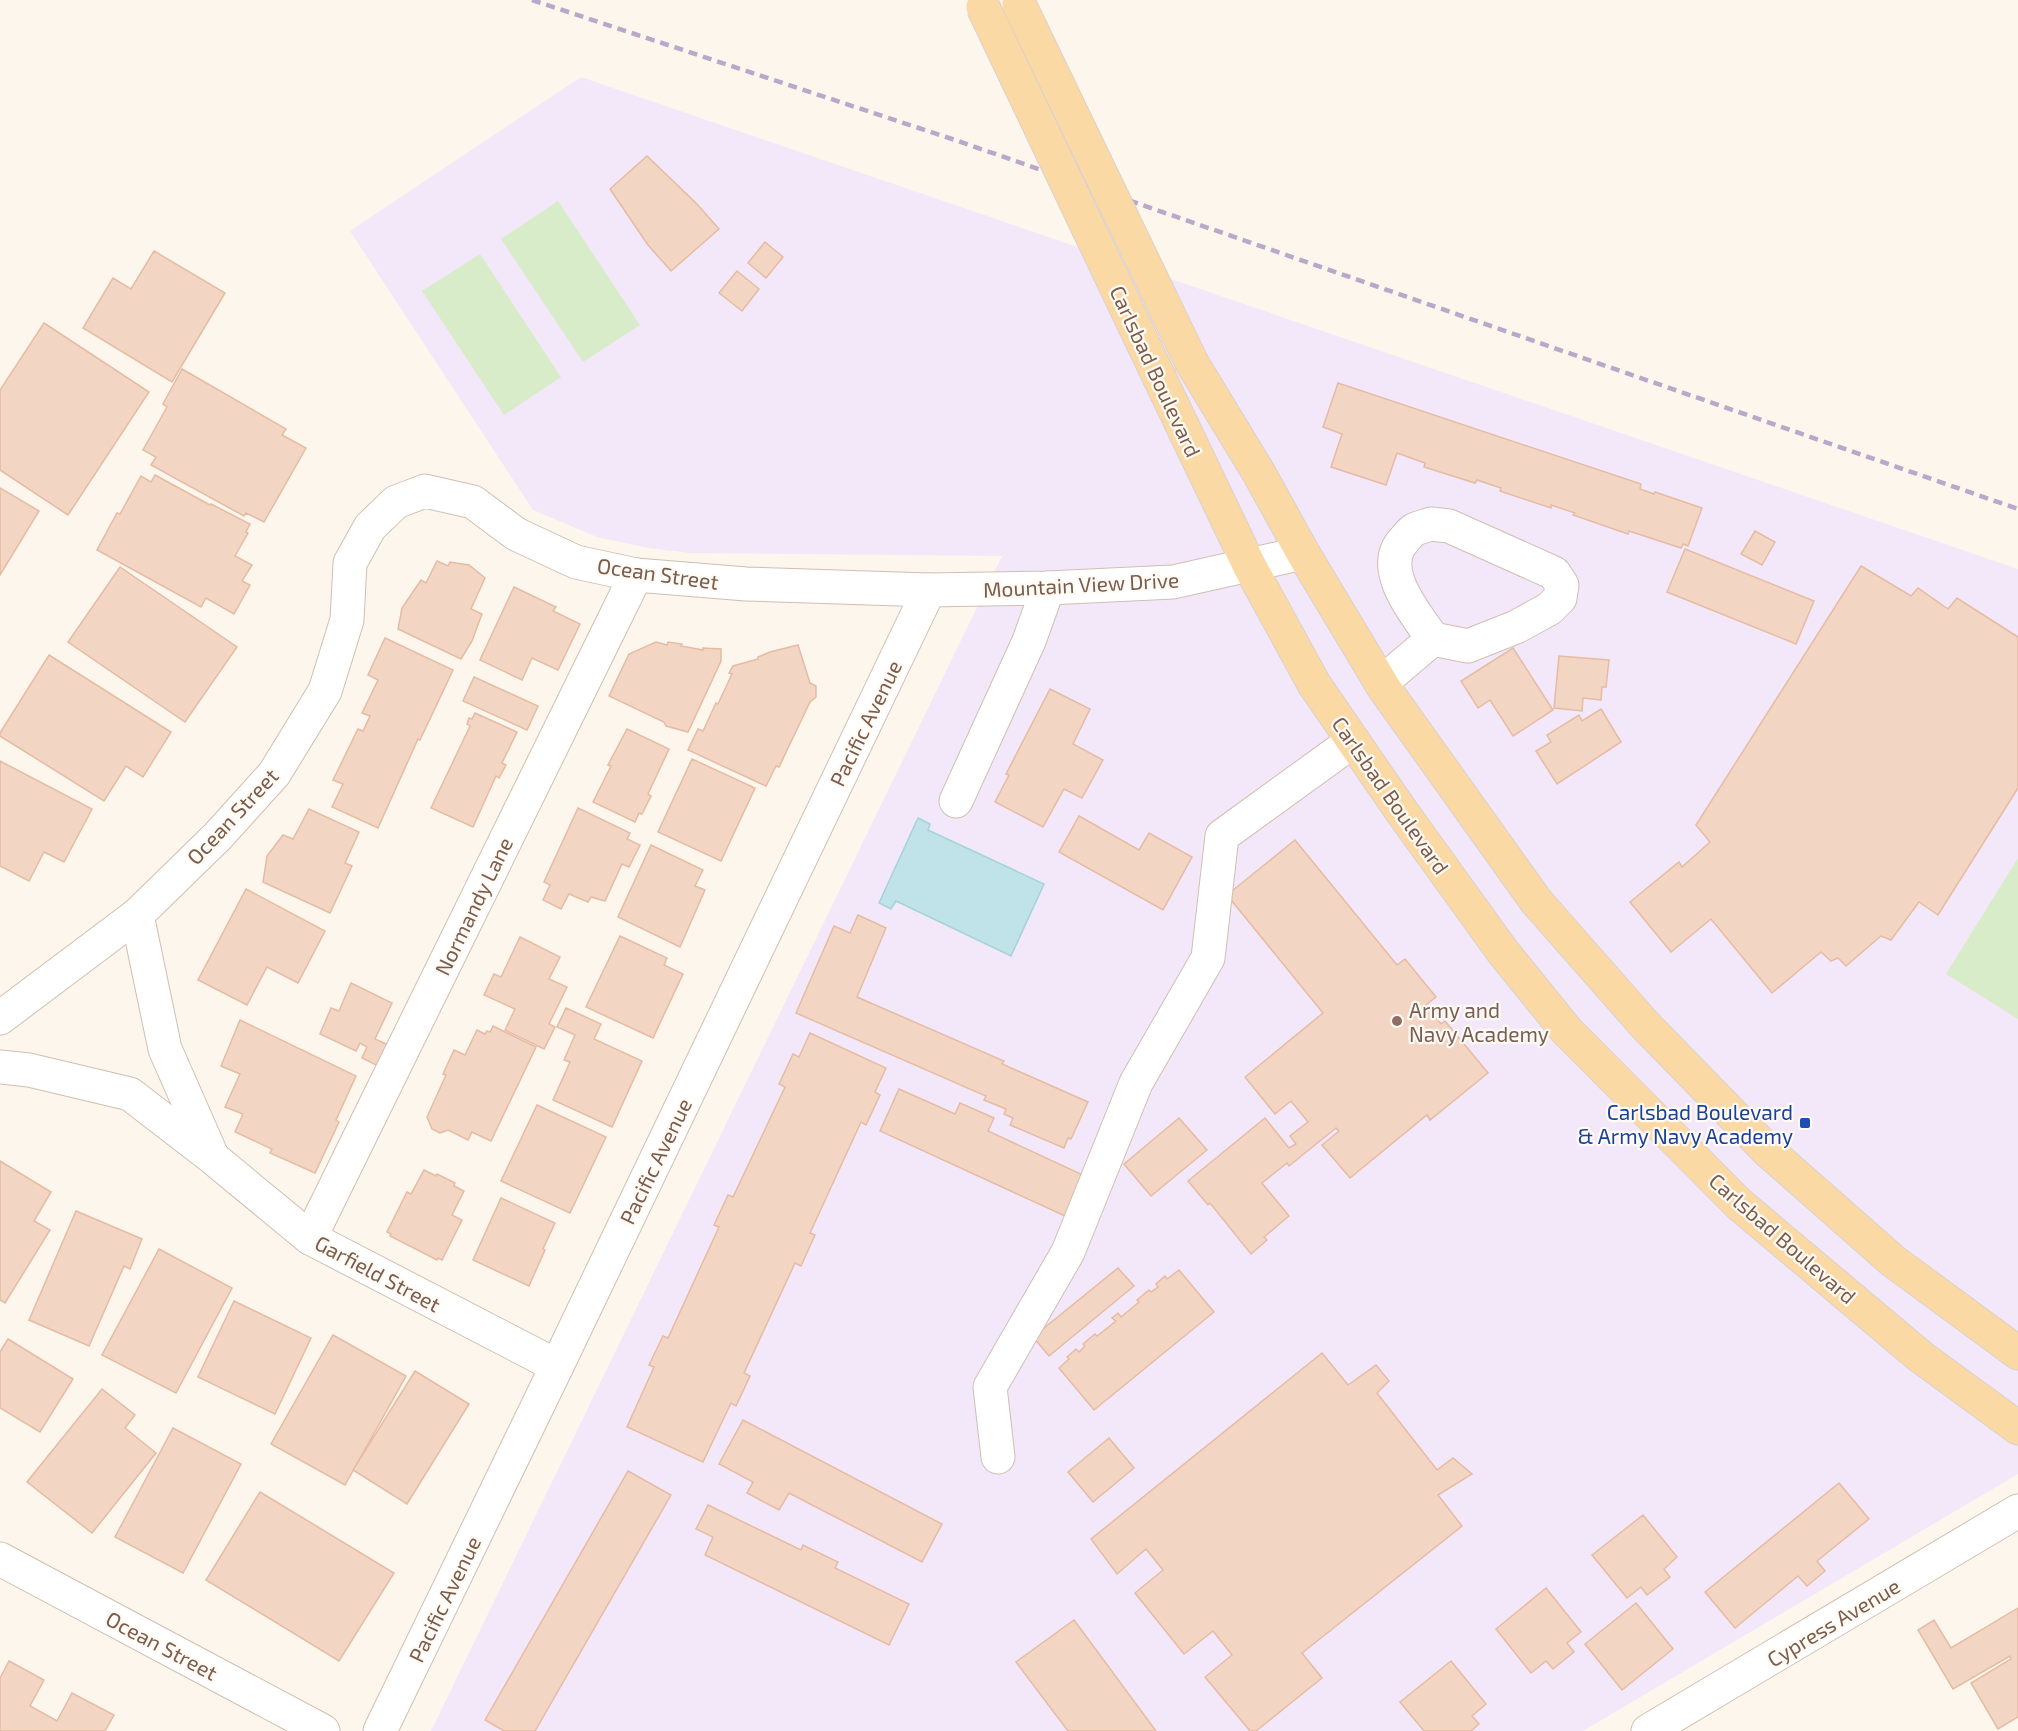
<svg xmlns="http://www.w3.org/2000/svg" width="2018" height="1731" font-family="'Exo 2',sans-serif">
<style>
.education{fill:#f3e8fa}
.green{fill:#d8ecc9}
.water{fill:#bfe3e8;stroke:#a5d3da;stroke-width:1.5}
.building{fill:#f3d5c3;stroke:#e6bba3;stroke-width:1.5}
.lines{fill:none;stroke-linecap:round;stroke-linejoin:round}
.minor-casing{stroke:#d1beb0;stroke-width:35}
.major-casing{stroke:#dad1cd;stroke-width:35}
.minor{stroke:#fff;stroke-width:33}
.major{stroke:#fbd9a5;stroke-width:33}
.rail{stroke:#b9a8c9;stroke-width:4.5;stroke-dasharray:9 6;stroke-linecap:butt}
.major-bridge-casing{stroke:#dad1cd;stroke-width:35;stroke-linecap:butt}
.major-bridge{stroke:#fbd9a5;stroke-width:33}
.education-dot{fill:#8d6e63;stroke:#fffaf3;stroke-width:2}
.transit-dot{fill:#1a4fb4;stroke:#fffaf3;stroke-width:2}
.labels{text-anchor:middle;dominant-baseline:central;stroke-width:4.5;stroke-linejoin:round;paint-order:stroke}
.street-label{font-size:21px;fill:#7a5c4d;stroke:#fffaf3}
.education-label{font-size:21px;fill:#785e54;stroke:#fffaf3;text-anchor:start}
.transit-label{font-size:21px;fill:#164399;stroke:#fffaf3;text-anchor:end}
</style>
<rect width="100%" height="100%" fill="#fdf6ec"/>
<path class="education" d="M581 77 2018 569V1474L1583 1731H431L1002 556 690 553 648 548 597 537 533 510 350 231Z"/>
<g class="green">
<path d="M558 201 640 325 583 362 501 239Z"/>
<path d="M480 254 561 377 504 415 422 291Z"/>
<path d="M2018 858V1019L1946 974Z"/>
</g>
<path class="water" d="M918 818 930 824 928 830 1044 884 1011 956 896 901 891 909 879 903Z"/>
<g class="building">
<path d="M647 156 696 203 719 229 671 271 648 245 610 189Z"/>
<path d="M765 242 783 257 766 278 748 263Z"/>
<path d="M154 251 225 293 172 382 83 328 113 278 131 289Z"/>
<path d="M737 271 759 289 742 311 719 293Z"/>
<path d="M44 323 149 392 68 515 0 470V390Z"/>
<path d="M182 369 286 429 282 435 306 448 264 522 246 513 244 516 151 465 156 457 143 450 167 407 163 404Z"/>
<path d="M1338 383 1641 484 1640 489 1654 494 1655 492 1702 508 1688 546 1683 544 1681 548 1629 531 1628 534 1573 515 1575 513 1551 505V508L1500 491 1501 488 1477 480 1475 483 1424 467 1425 463 1397 453 1386 485 1331 467 1342 434 1323 427Z"/>
<path d="M155 475 210 505 211 504 250 524 246 532 248 533 235 556 252 565 242 581 250 585 234 614 206 598 201 607 97 550 117 513 120 514 141 476 151 482Z"/>
<path d="M0 488 39 511 0 575Z"/>
<path d="M1755 531 1775 542 1762 565 1741 554Z"/>
<path d="M1685 549 1814 601 1796 644 1667 592Z"/>
<path d="M437 561 448 566 450 562 469 565 485 578 471 609 482 614 472 641 461 659 398 629 402 608 421 580 426 583Z"/>
<path d="M1861 566 1911 596 1918 588 1948 609 1957 598 2018 637V788L1938 915 1919 902 1891 940 1881 936 1846 966 1838 958 1831 961 1821 952 1772 993 1711 919 1671 952 1630 902 1679 862 1682 867 1710 842 1696 825Z"/>
<path d="M120 567 237 647 185 722 68 642Z"/>
<path d="M514 587 556 607 553 611 580 624 558 670 532 658 522 680 480 660Z"/>
<path d="M385 638 453 670 420 740 418 739 378 828 332 807 343 784 333 780 358 729 363 731 370 716 362 713 378 680 368 675Z"/>
<path d="M656 642 667 645 668 642 682 644 681 646 703 650V648L721 649V661L688 732 666 726 664 722 609 696 629 654Z"/>
<path d="M798 645 810 683 816 686V697L810 702 779 767 776 766 766 786 688 750 698 729 703 731 716 703 718 704 732 674 729 673 733 666 758 659V657L770 652Z"/>
<path d="M1513 648 1553 710 1513 736 1490 700 1478 708 1461 681Z"/>
<path d="M49 655 171 732 143 777 126 766 104 801 0 736V733Z"/>
<path d="M1559 656 1609 660 1606 687H1602L1601 700 1583 698 1582 711 1554 708Z"/>
<path d="M474 677 538 706 527 730 463 701Z"/>
<path d="M1050 689 1090 709 1073 744 1103 760 1082 798 1064 789 1043 827 995 802 1009 775 1006 774Z"/>
<path d="M1601 709 1621 742 1557 784 1536 751 1551 742 1547 735 1579 715 1582 721Z"/>
<path d="M475 713 517 732 502 763 506 765 499 778 496 776 473 827 431 808 470 726 467 724 469 718 472 719Z"/>
<path d="M627 729 669 749 648 794 651 796 642 814 639 813 635 822 593 802 611 766 608 765Z"/>
<path d="M692 759 755 788 721 861 658 832Z"/>
<path d="M0 761 92 809 64 862 44 852 29 881 0 866Z"/>
<path d="M578 808 630 833 627 839 640 845 629 867 622 864 605 901 591 897 588 902 569 894 561 909 543 900 550 885 544 882Z"/>
<path d="M309 809 359 832 345 863 352 866 330 913 263 882 267 856 283 835 293 839Z"/>
<path d="M1079 816 1139 850 1149 833 1192 857 1163 910 1059 852Z"/>
<path d="M1295 840 1397 965 1405 959 1436 997 1426 1005 1441 1024 1445 1021 1488 1073 1430 1120 1427 1115 1350 1178 1322 1145 1339 1131 1336 1128 1289 1166 1287 1163 1262 1183 1289 1216 1264 1237 1267 1240 1251 1254 1210 1203 1208 1205 1188 1181 1265 1118 1289 1148 1296 1144 1290 1136 1308 1122 1291 1101 1275 1114 1245 1077 1323 1013 1227 895Z"/>
<path d="M651 845 703 870 695 886 705 890 680 947 618 917Z"/>
<path d="M246 889 325 931 298 983 267 967 247 1005 198 980Z"/>
<path d="M858 915 886 928 857 997 1004 1061 1002 1064 1088 1102 1071 1139 1068 1138 1064 1148 1010 1125 1013 1118 1004 1114 1006 1109 984 1100 986 1096 796 1013 834 926 850 933Z"/>
<path d="M620 936 667 958 664 965 683 974 653 1038 586 1007Z"/>
<path d="M520 937 560 957 549 979 567 987 549 1024 555 1027 544 1049 505 1030 515 1009 484 995 494 974 501 977Z"/>
<path d="M351 983 392 1003 375 1039 397 1049 388 1071 362 1058 367 1047 360 1043 356 1051 320 1034 331 1008 339 1011Z"/>
<path d="M566 1008 601 1024 594 1039 642 1061 612 1127 553 1100 570 1062 564 1060 575 1035 557 1027Z"/>
<path d="M240 1020 356 1076 336 1120 339 1122 315 1173 270 1153 272 1149 235 1132 243 1114 225 1107 240 1074 221 1066Z"/>
<path d="M493 1026 536 1047 491 1141 472 1132 468 1140 448 1130 440 1133 432 1129 427 1117 446 1075 443 1074 454 1050 465 1055 477 1030 485 1034 487 1031 490 1032Z"/>
<path d="M810 1033 886 1068 875 1092 880 1095 866 1125 861 1122 810 1233 815 1235 801 1266 795 1263 744 1373 750 1376 736 1406 731 1403 703 1462 627 1427 654 1367 649 1365 663 1336 668 1338 719 1227 714 1225 728 1195 733 1197 785 1087 779 1084 793 1054 799 1057Z"/>
<path d="M899 1089 955 1114 960 1103 994 1118 988 1131 1083 1175 1065 1216 880 1131Z"/>
<path d="M537 1105 606 1137 570 1213 501 1181Z"/>
<path d="M1179 1118 1207 1150 1151 1196 1124 1164Z"/>
<path d="M0 1161 51 1192 34 1221 50 1230 5 1303 0 1300Z"/>
<path d="M424 1170 436 1176 437 1174 455 1183 454 1186 464 1191 452 1215 462 1220 442 1260 438 1258 437 1260 390 1236 391 1234 387 1232 407 1192 411 1194Z"/>
<path d="M501 1198 555 1223 543 1249 545 1250 529 1286 473 1260Z"/>
<path d="M76 1211 142 1239 130 1269 124 1266 89 1346 29 1320Z"/>
<path d="M159 1249 232 1288 176 1393 102 1355Z"/>
<path d="M1118 1268 1134 1286 1049 1356 1033 1337Z"/>
<path d="M1179 1270 1214 1312 1094 1410 1059 1368 1069 1359 1067 1357 1076 1349 1079 1352 1085 1346 1083 1344 1095 1334 1097 1336 1116 1321 1112 1318 1118 1313 1121 1317 1139 1302 1137 1300 1149 1290 1151 1292 1158 1287 1156 1284 1165 1276 1167 1279Z"/>
<path d="M234 1301 311 1338 275 1414 198 1377Z"/>
<path d="M333 1335 406 1376 345 1485 271 1444Z"/>
<path d="M8 1339 73 1379 40 1432 0 1408V1352Z"/>
<path d="M1322 1353 1348 1385 1376 1365 1389 1381 1377 1393 1437 1470 1453 1458 1472 1474 1438 1495 1462 1526 1302 1653 1322 1678 1256 1731H1250L1205 1677 1232 1655 1213 1631 1184 1654 1135 1593 1163 1570 1146 1549 1117 1574 1091 1539Z"/>
<path d="M415 1371 469 1404 407 1504 353 1470Z"/>
<path d="M102 1389 135 1415 125 1428 156 1453 92 1533 27 1482Z"/>
<path d="M743 1420 942 1524 922 1562 789 1493 779 1510 747 1493 753 1482 719 1464Z"/>
<path d="M173 1428 241 1464 183 1573 115 1537Z"/>
<path d="M1109 1438 1134 1468 1093 1502 1068 1472Z"/>
<path d="M628 1471 671 1495 535 1731H504L485 1720Z"/>
<path d="M1839 1483 1869 1519 1817 1561 1825 1571 1807 1586 1798 1576 1735 1628 1705 1592Z"/>
<path d="M260 1492 394 1573 339 1661 206 1580Z"/>
<path d="M708 1505 801 1550 803 1545 838 1562 835 1568 909 1604 889 1645 705 1555 713 1537 696 1529Z"/>
<path d="M1643 1515 1677 1557 1664 1569 1670 1577 1647 1595 1641 1587 1627 1598 1592 1555Z"/>
<path d="M1546 1588 1581 1632 1567 1643 1574 1652 1553 1669 1546 1661 1531 1673 1496 1629Z"/>
<path d="M1636 1603 1673 1649 1622 1690 1585 1644Z"/>
<path d="M2018 1608V1717L1998 1729 1971 1683 2011 1659 2010 1656 1953 1689 1918 1630 1934 1620 1951 1648Z"/>
<path d="M1074 1620 1156 1731H1068L1016 1662Z"/>
<path d="M9 1661 44 1680 30 1706 57 1721 72 1693 114 1715 105 1731H0V1678Z"/>
<path d="M1451 1661 1486 1704 1472 1716 1479 1724 1471 1731H1424L1400 1702Z"/>
</g>
<g class="lines">
<g class="minor-casing">
<g id="minor">
<path d="M1431 524 1449 526 1554 573 1562 585 1560 598 1549 609 1516 627 1468 646 1433 639C1416 614 1377 569 1404 540 1407 537 1410 532 1414 530 1419 527 1426 526 1431 524Z"/>
<path d="M1381 683 1433 639"/>
<path d="M956 801 1029 641 1048 588"/>
<path d="M137 915 165 1049 212 1156"/>
<path d="M0 1018 137 915 218 836 274 774 325 691 347 620 350 563 370 527 396 502 425 491 473 502 516 534 576 562 636 575 746 584 929 590 1048 588 1173 582 1303 553"/>
<path d="M0 1067 29 1070 130 1094 213 1158 310 1238 557 1366"/>
<path d="M310 1238 636 575"/>
<path d="M998 1457 990 1387 1068 1252 1136 1083 1208 958 1222 836 1353 741"/>
<path d="M0 1559 323 1731"/>
<path d="M380 1731 557 1366 929 590"/>
<path d="M1648 1731 2018 1511"/>
</g>
</g>
<g class="major-casing">
<g id="major">
<path d="M1192 363 1260 475 1303 553 1384 688 1536 901 1645 1025 1768 1151 1893 1261 2018 1353"/>
<path d="M1160 379 1249 565 1314 684 1402 812 1503 952 1567 1031 1739 1204 1921 1357 2018 1428"/>
</g>
</g>
<use href="#minor" class="minor"/>
<use href="#major" class="major"/>
<path class="rail" d="M532 0 955 140 2018 509"/>
<g class="major-bridge-casing">
<g id="major-bridge">
<path d="M1019 4 1192 363"/>
<path d="M983 7 1160 379"/>
</g>
</g>
<use href="#major-bridge" class="major-bridge"/>
</g>
<circle class="education-dot" cx="1397" cy="1021" r="6"/>
<rect class="transit-dot" x="1799" y="1117" width="12" height="12" rx="3"/>
<g class="labels">
<g class="street-label">
<text transform="translate(1156 371) rotate(65)">Carlsbad Boulevard</text>
<text transform="translate(658 573) rotate(8)">Ocean Street</text>
<text transform="translate(1081 584) rotate(-3)">Mountain View Drive</text>
<text transform="translate(865 723) rotate(-64)">Pacific Avenue</text>
<text transform="translate(1391 795) rotate(55)">Carlsbad Boulevard</text>
<text transform="translate(232 816) rotate(-47)">Ocean Street</text>
<text transform="translate(473 906) rotate(-64)">Normandy Lane</text>
<text transform="translate(655 1161) rotate(-64)">Pacific Avenue</text>
<text transform="translate(1783 1238) rotate(41)">Carlsbad Boulevard</text>
<text transform="translate(378 1273) rotate(28)">Garfield Street</text>
<text transform="translate(444 1599) rotate(-64)">Pacific Avenue</text>
<text transform="translate(1833 1622) rotate(-31)">Cypress Avenue</text>
<text transform="translate(162 1645) rotate(28)">Ocean Street</text>
</g>
<g class="education-label">
<text x="1409" y="1009">Army and<tspan x="1409" dy="24">Navy Academy</tspan></text>
</g>
<g class="transit-label">
<text x="1793" y="1111">Carlsbad Boulevard<tspan x="1793" dy="24">&amp; Army Navy Academy</tspan></text>
</g>
</g>
</svg>
